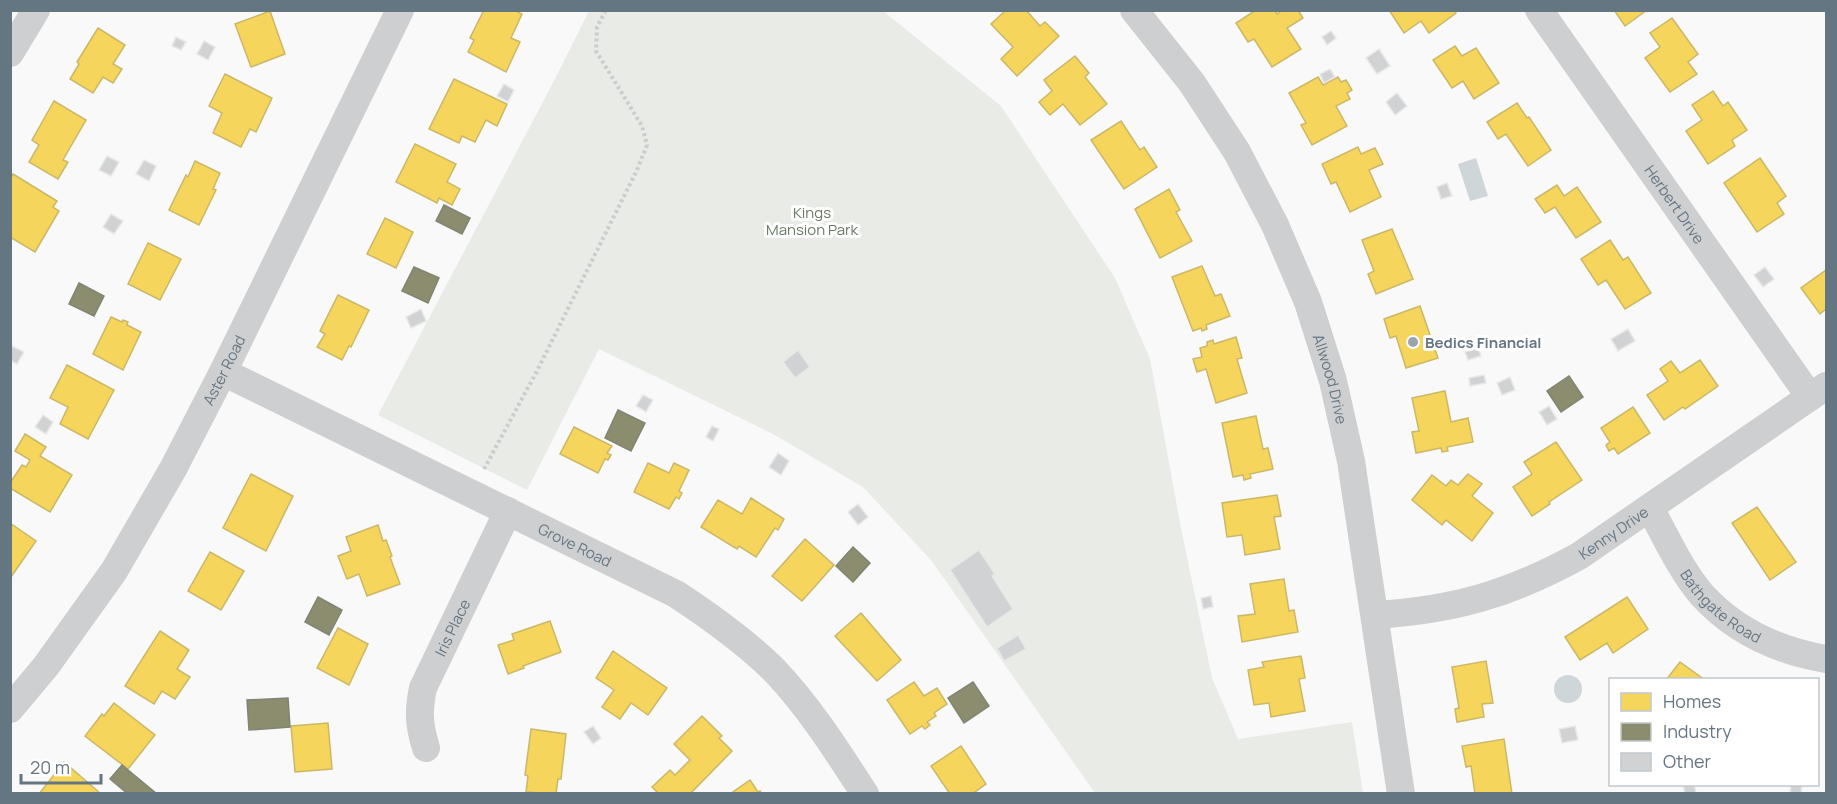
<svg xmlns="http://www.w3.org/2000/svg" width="1837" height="804" font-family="Manrope,sans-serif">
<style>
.green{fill:#e8ebe6}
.water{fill:#ced6d9}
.homes{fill:#f6d55c;stroke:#cab868;stroke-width:1.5}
.industry{fill:#8c8c6e;stroke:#808574;stroke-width:1.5}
.building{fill:#d0d2d3;stroke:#e8e8e8;stroke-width:1.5}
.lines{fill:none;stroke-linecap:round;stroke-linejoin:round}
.path{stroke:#cbcccd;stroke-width:4;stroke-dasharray:3 3;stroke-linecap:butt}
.minor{stroke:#cecfd0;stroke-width:28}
.poi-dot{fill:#99a4ac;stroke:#fff;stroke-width:2}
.labels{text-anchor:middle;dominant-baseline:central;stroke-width:6;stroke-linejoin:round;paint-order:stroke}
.street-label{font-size:15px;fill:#657683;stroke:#fff}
.park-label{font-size:15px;fill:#687a64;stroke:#fff}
.poi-label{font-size:15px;font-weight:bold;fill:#657683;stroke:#fff;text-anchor:start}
</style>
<rect width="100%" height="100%" fill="#f9f9f9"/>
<path class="green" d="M589 11H883L1001 106 1115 278 1150 359 1181 528 1212 678 1238 739 1352 722 1363 793H1095L931 560 863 487 773 434 599 349 527 490 378 415 555 79Z"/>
<g class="water">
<path d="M1476 158 1488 196 1470 201 1458 164Z"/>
<circle cx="1568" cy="689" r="14"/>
</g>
<g class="homes">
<path d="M484 10H514L522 14 511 38 520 42 506 72 468 52 474 40 470 38Z"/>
<path d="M1006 10H1026L1040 26 1045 22 1059 36 1017 76 1001 59 1013 47 991 24Z"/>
<path d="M1256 10H1275L1277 14 1283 10H1298L1303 18 1287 28 1301 49 1272 67 1254 39 1248 42 1236 23Z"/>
<path d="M1389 10H1454L1456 13 1429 33 1421 21 1404 33Z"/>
<path d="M1614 10H1647L1625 26Z"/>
<path d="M270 11 285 54 251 67 235 24Z"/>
<path d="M1672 18 1698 54 1688 62 1697 74 1670 92 1645 58 1660 47 1650 33Z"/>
<path d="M98 28 125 45 113 64 122 69 113 83 103 77 93 93 70 79 79 64 77 62Z"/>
<path d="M1455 46 1462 56 1476 48 1499 83 1474 99 1463 81 1452 88 1433 60Z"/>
<path d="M1075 56 1089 73 1085 77 1107 104 1080 125 1063 104 1050 115 1039 102 1052 91 1044 80Z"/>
<path d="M225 74 272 98 256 132 250 129 241 147 213 133 222 113 209 106Z"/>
<path d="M1318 77 1323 85 1338 77 1341 82 1346 80 1352 90 1347 93 1350 99 1336 106 1347 126 1312 145 1301 125 1306 123 1289 93Z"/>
<path d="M454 79 507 104 497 126 486 120 475 142 462 136 459 143 429 129Z"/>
<path d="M1713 91 1723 106 1728 102 1747 130 1732 140 1735 146 1708 164 1686 131 1702 120 1692 105Z"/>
<path d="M54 101 86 120 63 160 68 162 58 179 29 162 39 145 32 140Z"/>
<path d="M1517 103 1527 118 1529 117 1551 150 1528 166 1506 134 1498 139 1487 122Z"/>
<path d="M1121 121 1140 150 1144 147 1157 167 1124 189 1091 140Z"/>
<path d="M415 144 456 164 447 182 460 189 452 205 439 198 437 203 396 182Z"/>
<path d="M1358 147 1361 154 1375 148 1383 164 1369 170 1381 197 1350 212 1336 182 1331 184 1322 164Z"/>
<path d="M1760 158 1786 196 1777 203 1784 214 1757 232 1724 183Z"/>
<path d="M195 161 220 173 213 189 216 190 199 225 169 210 186 175 188 177Z"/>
<path d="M13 174 57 201 53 207 59 211 35 252 10 237V179Z"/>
<path d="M1557 185 1564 196 1577 187 1601 222 1576 238 1555 207 1545 213 1535 199Z"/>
<path d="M1169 189 1180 210 1176 212 1192 241 1160 258 1135 209Z"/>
<path d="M385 218 413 232 396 268 367 254Z"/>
<path d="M1392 229 1413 279 1376 294 1368 274 1374 271 1362 240Z"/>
<path d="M1610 240 1623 260 1628 257 1651 293 1625 309 1606 280 1598 285 1581 259Z"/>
<path d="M148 243 181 259 160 300 128 284Z"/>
<path d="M1202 266 1215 296 1221 294 1230 316 1206 325 1207 329 1202 331 1201 328 1193 331 1172 277Z"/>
<path d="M1826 270V309L1820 314 1801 288Z"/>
<path d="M338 295 369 310 351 347 349 346 342 360 317 347 325 334 320 331Z"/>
<path d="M1420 306 1438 358 1406 368 1396 336 1390 338 1384 319Z"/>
<path d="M111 317 122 322 123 320 128 322 127 325 141 332 123 370 93 354Z"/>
<path d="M1236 337 1242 358 1237 359 1247 393 1216 403 1206 369 1197 372 1193 359 1202 357 1200 348 1207 346V342L1213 340 1214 344Z"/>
<path d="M1700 360 1718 386 1685 409 1683 407 1664 420 1647 395 1668 381 1660 369 1671 361 1680 373Z"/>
<path d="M67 365 114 390 88 439 60 424 68 407 50 398Z"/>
<path d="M1445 391 1451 422 1468 418 1473 442 1447 447 1448 451 1442 452 1441 448 1416 453 1412 432 1419 431 1412 398Z"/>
<path d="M1633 407 1650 433 1618 454 1614 448 1609 451 1606 445 1610 442 1601 428Z"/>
<path d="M1256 416 1263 449 1268 448 1273 469 1250 474 1251 478 1244 480 1243 475 1233 477 1222 423Z"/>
<path d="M574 427 612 446 607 453 611 455 608 460 605 459 598 473 560 454Z"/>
<path d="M25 434 46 447 40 456 72 475 50 512 10 488V483L22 465 26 467 30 460 15 451Z"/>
<path d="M1556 442 1582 480 1549 502 1550 504 1532 516 1513 487 1532 474 1524 462Z"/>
<path d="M648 463 669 473 674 463 689 470 679 491 682 493 679 499 676 497 669 509 634 492Z"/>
<path d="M251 474 293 496 266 551 223 528Z"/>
<path d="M1468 474 1482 484 1472 496 1493 513 1472 541 1446 520 1442 525 1412 500 1432 475 1446 486 1451 480 1458 485Z"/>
<path d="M1277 495 1281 516 1274 517 1280 549 1245 555 1242 535 1227 537 1222 503Z"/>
<path d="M751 498 784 519 778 530 775 528 756 557 739 546 737 549 701 527 718 500 742 514Z"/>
<path d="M1757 507 1796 562 1770 580 1732 523Z"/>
<path d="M10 523 36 541 11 577 10 576Z"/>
<path d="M378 525 383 541 386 540 392 556 390 557 400 584 367 596 359 574 347 579 338 556 351 551 346 537Z"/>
<path d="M805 539 834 565 802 601 772 576Z"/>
<path d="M210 552 244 571 221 610 188 591Z"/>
<path d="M1284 579 1289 611 1294 610 1298 632 1242 642 1238 616 1255 614 1250 584Z"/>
<path d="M1627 597 1648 629 1613 653 1607 643 1580 660 1565 637Z"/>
<path d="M861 613 901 660 877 681 835 636Z"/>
<path d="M550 621 561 652 523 666 524 668 508 674 498 645 514 640 512 634Z"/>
<path d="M338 628 368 644 349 685 317 668Z"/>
<path d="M160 631 189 650 177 669 190 677 175 699 162 691 154 704 125 686Z"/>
<path d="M613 651 667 688 648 715 631 703 620 719 602 707 614 690 596 678Z"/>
<path d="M1301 656 1305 678 1299 679 1305 711 1271 717 1269 703 1254 705 1248 670 1264 667 1262 662Z"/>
<path d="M1486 661 1493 703 1482 704 1484 717 1457 722 1455 709 1459 708 1452 667Z"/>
<path d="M1680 662 1705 680H1666Z"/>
<path d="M914 682 924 696 937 688 947 704 934 713 936 716 927 722 930 725 925 729 922 726 910 734 887 700Z"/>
<path d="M114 703 155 735 128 769 85 736 102 714 104 716Z"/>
<path d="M702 716 722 736 719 738 732 751 690 794H659L652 787 670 770 675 775 690 760 674 744Z"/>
<path d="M328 723 332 769 295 772 291 726Z"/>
<path d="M531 729 566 734 561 779H558L556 794 526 792 528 776 525 775Z"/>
<path d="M1504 739 1512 794H1475L1471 766 1466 767 1462 746Z"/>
<path d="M961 746 986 784 972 794H950L931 766Z"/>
<path d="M64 762 100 793V794H39Z"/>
<path d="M750 780 758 792 760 791 762 794H730Z"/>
</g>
<g class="industry">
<path d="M444 205 470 218 462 234 436 221Z"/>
<path d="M414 267 439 278 428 303 402 291Z"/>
<path d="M79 283 104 296 94 316 69 304Z"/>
<path d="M1569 376 1583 397 1561 412 1547 391Z"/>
<path d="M618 410 645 423 631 451 605 438Z"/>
<path d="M853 547 870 563 853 582 836 566Z"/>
<path d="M318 597 342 610 329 635 305 622Z"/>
<path d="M973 682 989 706 964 723 948 698Z"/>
<path d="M288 698 290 727 249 730 247 700Z"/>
<path d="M122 765 157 794H128L110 779Z"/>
</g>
<g class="building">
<path d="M1331 31 1336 38 1327 45 1322 37Z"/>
<path d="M176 37 186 42 181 50 172 46Z"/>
<path d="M204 41 215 47 208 60 197 54Z"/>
<path d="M1379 49 1390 66 1377 74 1366 58Z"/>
<path d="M1330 69 1335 77 1324 83 1320 74Z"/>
<path d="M504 84 514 90 508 102 497 96Z"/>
<path d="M1397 93 1407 106 1395 115 1386 102Z"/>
<path d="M107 156 119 162 111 176 99 170Z"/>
<path d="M144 160 156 166 149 181 136 174Z"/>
<path d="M1447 183 1452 196 1441 199 1437 187Z"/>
<path d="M111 214 123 221 114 234 103 227Z"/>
<path d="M1765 267 1774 279 1763 287 1754 275Z"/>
<path d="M421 309 426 321 411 328 406 317Z"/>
<path d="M1628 329 1635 341 1618 351 1611 339Z"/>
<path d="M10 345 24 352 17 364 10 360Z"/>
<path d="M1478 347 1481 356 1468 360 1465 352Z"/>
<path d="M798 350 810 367 795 378 783 362Z"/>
<path d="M1484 375 1486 383 1470 386 1469 378Z"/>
<path d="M1510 377 1515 390 1502 395 1497 383Z"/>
<path d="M643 395 653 400 646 412 636 406Z"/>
<path d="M1549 406 1557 419 1547 425 1539 412Z"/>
<path d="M43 415 53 422 46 434 35 427Z"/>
<path d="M712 426 719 429 713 441 706 437Z"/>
<path d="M778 453 789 461 781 475 769 467Z"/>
<path d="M858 504 868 517 858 525 848 512Z"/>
<path d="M979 550 995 574 992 576 1013 609 987 627 950 570Z"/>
<path d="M1211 596 1213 607 1203 609 1201 598Z"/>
<path d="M1018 635 1026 649 1004 661 997 648Z"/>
<path d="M593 726 601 738 593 744 584 732Z"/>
<path d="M1575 726 1578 740 1562 743 1559 729Z"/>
<path d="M1683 784H1694L1696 793 1685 794Z"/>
<path d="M1791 784H1802L1801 794 1790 792Z"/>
</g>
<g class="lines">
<path class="path" d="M484 469 536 373 637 170 647 145 642 126 596 51 597 27 606 10"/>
<g class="minor">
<path id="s1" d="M1134 10 1192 83 1237 152 1275 225 1308 302 1333 381 1351 461 1401 794"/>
<path id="s2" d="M1539 10 1810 397"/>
<path d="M10 53 36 10"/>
<path id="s3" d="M223 372 676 594C711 617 745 641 775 671 810 708 837 751 865 794"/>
<path id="s4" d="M1650 508C1666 537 1680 569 1702 595 1735 631 1779 651 1826 659"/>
<path id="s5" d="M1375 615C1454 610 1510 594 1579 556L1826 386"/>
<path id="s6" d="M10 709 46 666 114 571 173 469 223 372 400 10"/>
<path id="s7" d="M426 748C419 725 418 712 423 688L508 511"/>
</g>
</g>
<circle class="poi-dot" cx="1413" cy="342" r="6"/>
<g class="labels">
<g class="street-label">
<text stroke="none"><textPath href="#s2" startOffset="237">Herbert Drive</textPath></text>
<text stroke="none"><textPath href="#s6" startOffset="402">Aster Road</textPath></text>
<text stroke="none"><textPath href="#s1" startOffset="422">Allwood Drive</textPath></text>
<text stroke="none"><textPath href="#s5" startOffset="256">Kenny Drive</textPath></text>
<text stroke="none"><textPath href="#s3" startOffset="392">Grove Road</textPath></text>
<text stroke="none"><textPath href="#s4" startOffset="123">Bathgate Road</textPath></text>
<text stroke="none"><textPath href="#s7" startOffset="128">Iris Place</textPath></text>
</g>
<g class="park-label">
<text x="812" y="212">Kings<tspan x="812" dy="17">Mansion Park</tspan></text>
</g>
<g class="poi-label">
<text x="1425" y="342">Bedics Financial</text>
</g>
</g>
<rect width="1837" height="804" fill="none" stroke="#657683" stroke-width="24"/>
<rect x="1609" y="678" width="210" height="108" fill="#ffffff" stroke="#c1c8cd" stroke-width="1.5"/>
<rect x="1621" y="693" width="30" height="18" fill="#f6d55c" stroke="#c1c8cd" stroke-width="1.5"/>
<text x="1663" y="708" font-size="18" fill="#657683">Homes</text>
<rect x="1621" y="723" width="30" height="18" fill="#8c8c6e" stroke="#c1c8cd" stroke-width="1.5"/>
<text x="1663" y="738" font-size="18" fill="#657683">Industry</text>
<rect x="1621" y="753" width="30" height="18" fill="#d0d2d3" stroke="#c1c8cd" stroke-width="1.5"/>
<text x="1663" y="768" font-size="18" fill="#657683">Other</text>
<path d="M21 774v9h80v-9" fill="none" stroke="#657683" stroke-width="3"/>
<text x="30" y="774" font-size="18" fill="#657683" stroke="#ffffff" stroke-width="4.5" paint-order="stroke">20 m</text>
</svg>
